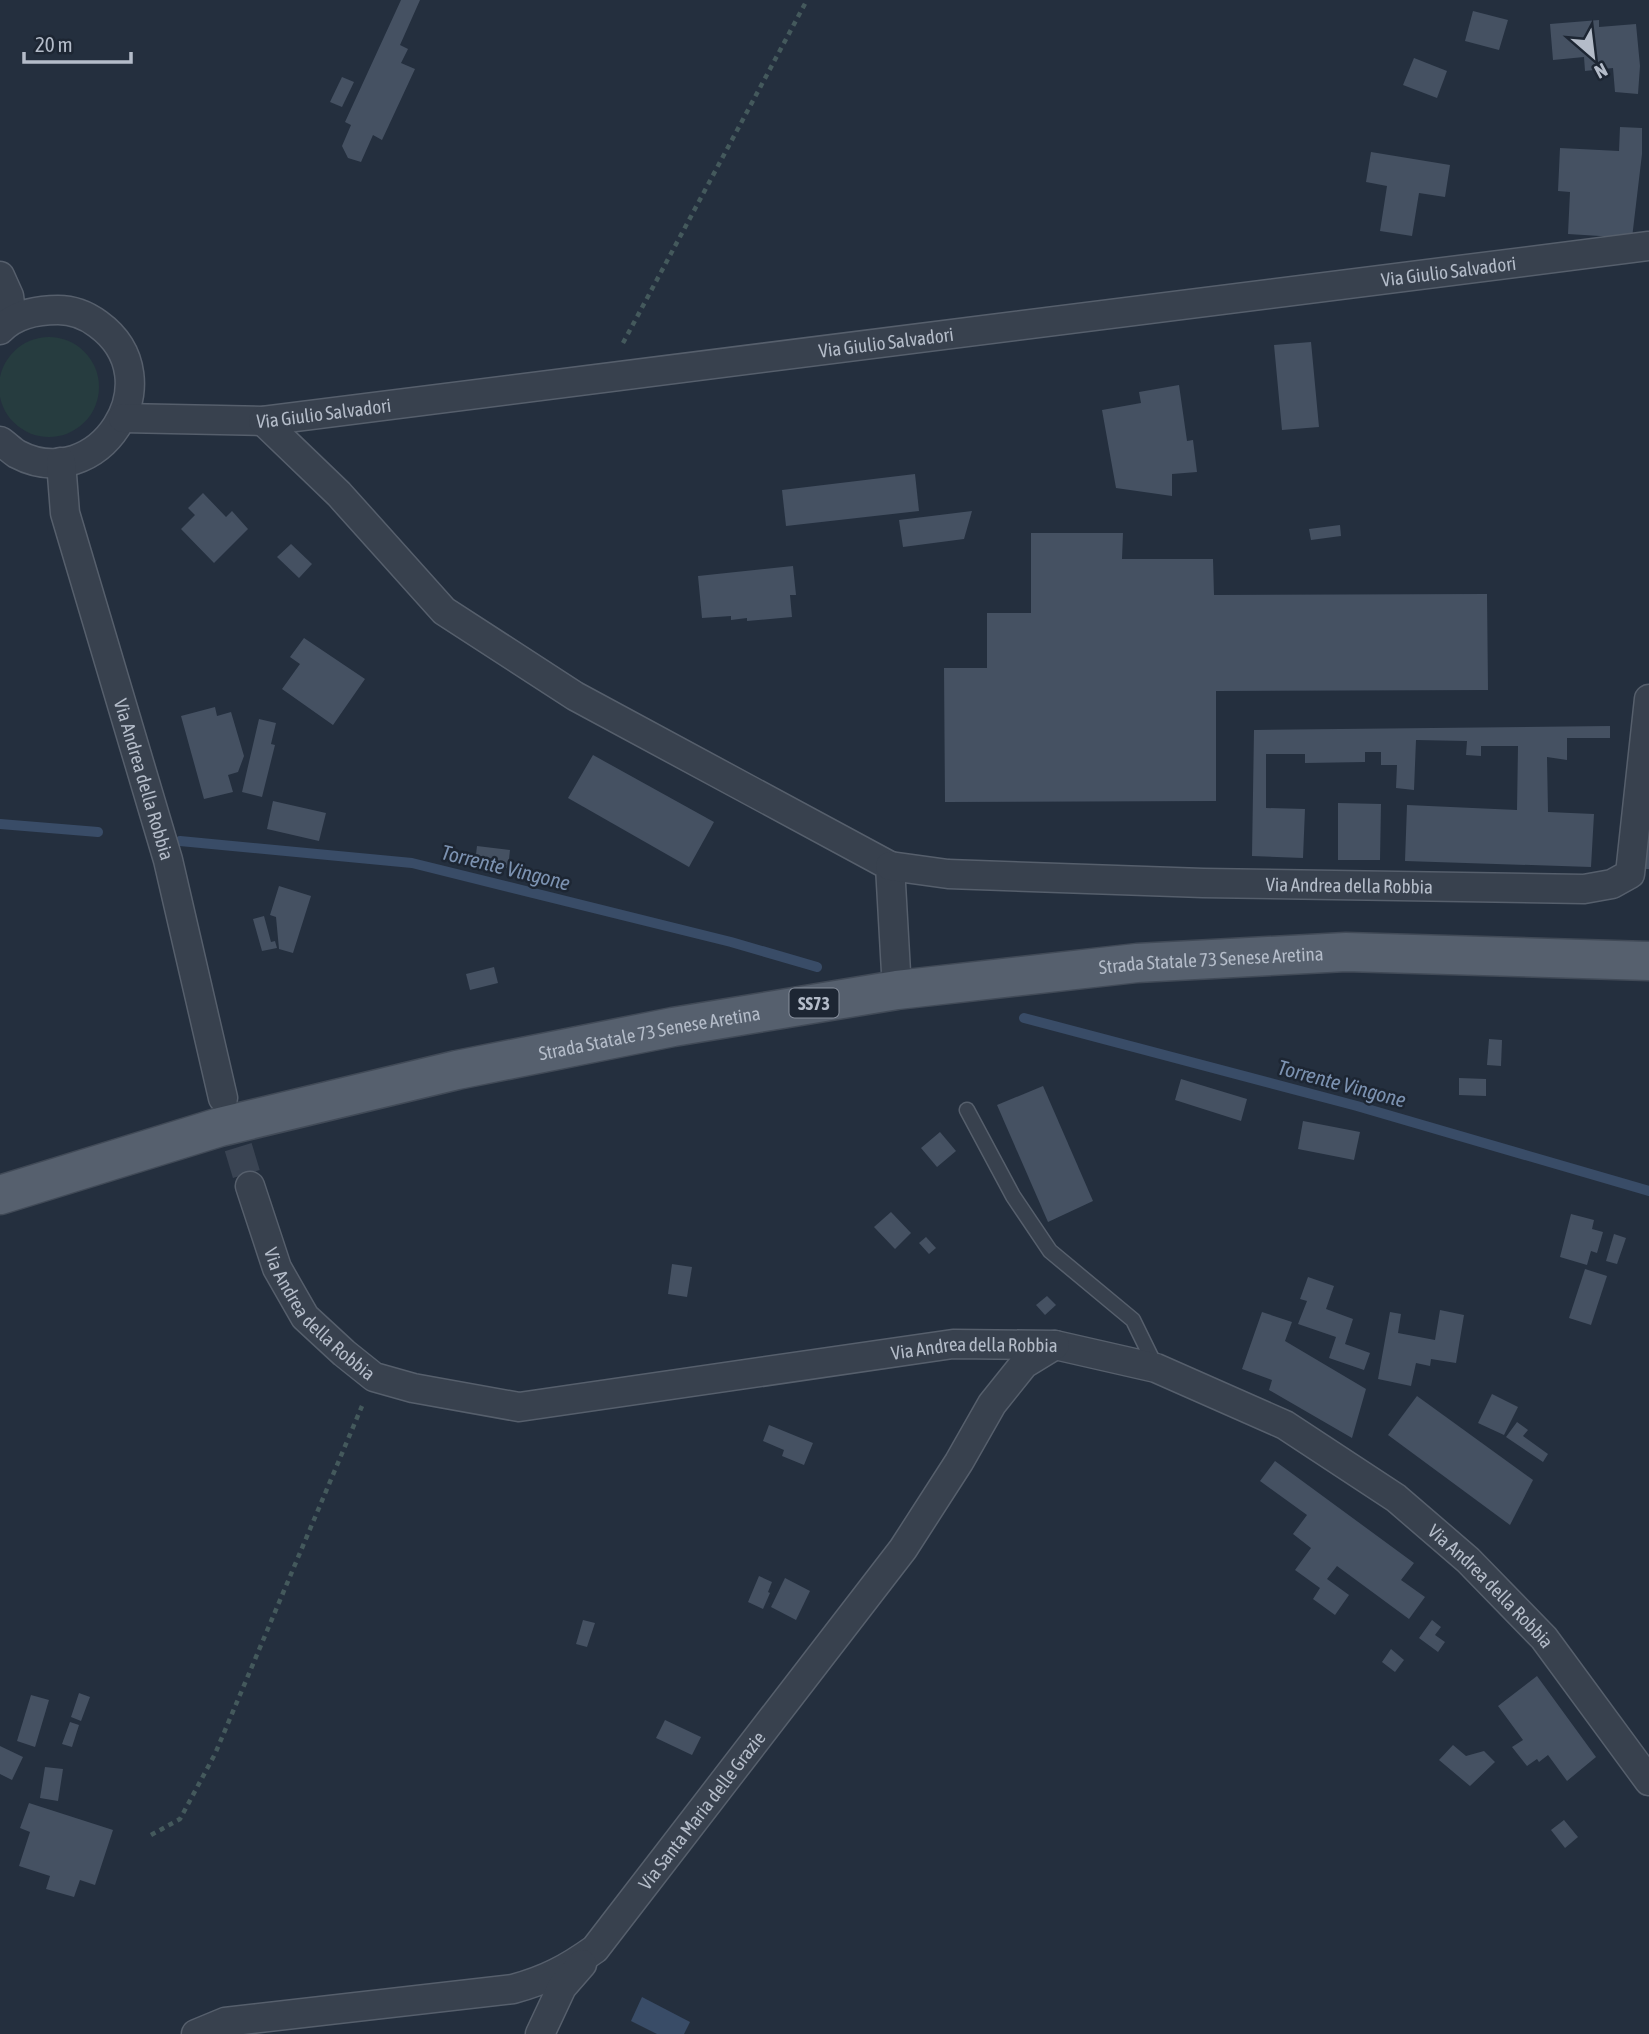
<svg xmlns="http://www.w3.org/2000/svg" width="1649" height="2034" font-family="'Asap Condensed',sans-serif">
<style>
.green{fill:#263c3f}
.water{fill:#394c67}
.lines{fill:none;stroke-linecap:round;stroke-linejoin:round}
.stream{stroke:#394c67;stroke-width:10}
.building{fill:#455162}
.street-tunnel{stroke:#3a4453;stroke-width:28;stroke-dasharray:28 14;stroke-linecap:butt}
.lane-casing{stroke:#565f6c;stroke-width:17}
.street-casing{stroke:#565f6c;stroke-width:31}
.primary-casing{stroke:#414a57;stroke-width:41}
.path{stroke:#44595c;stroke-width:4.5;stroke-dasharray:5 5;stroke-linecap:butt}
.lane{stroke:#38414e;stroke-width:14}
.street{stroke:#38414e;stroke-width:28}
.primary{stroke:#56606e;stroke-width:38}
.labels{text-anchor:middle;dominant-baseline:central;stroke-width:5;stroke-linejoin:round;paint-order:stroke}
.shield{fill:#1d2633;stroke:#878f9c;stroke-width:2}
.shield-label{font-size:18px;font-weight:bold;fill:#b4bcc9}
.street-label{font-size:19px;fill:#b4bcc9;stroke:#1d2633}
.water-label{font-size:21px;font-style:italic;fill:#7c92b1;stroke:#1d2633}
</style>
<rect width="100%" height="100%" fill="#242f3e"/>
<circle class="green" cx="49" cy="387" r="50"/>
<path class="water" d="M642 1997 690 2022 684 2034H657L631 2021Z"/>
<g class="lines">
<g class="stream">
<path d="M0 824 98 832"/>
<path d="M180 841 412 863 731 942 817 967"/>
<path d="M1024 1018 1357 1106 1649 1191"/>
</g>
</g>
<g class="building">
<path d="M401 0H420L400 45 408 49 401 63 415 69 382 140 373 135 361 162 348 158 342 146 351 125 345 122Z"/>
<path d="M1473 11 1508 20 1499 50 1465 41Z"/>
<path d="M1599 20V27L1636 24 1640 66 1638 94 1615 92 1613 68 1585 71 1584 57 1553 60 1550 24Z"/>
<path d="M1414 58 1447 71 1437 98 1403 85Z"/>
<path d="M342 77 354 82 342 107 330 102Z"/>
<path d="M1620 127 1642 128V154L1632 238 1568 234 1570 192 1558 191 1560 148 1619 151Z"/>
<path d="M1371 152 1450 165 1445 197 1419 193 1412 236 1380 231 1387 186 1366 182Z"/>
<path d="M1311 342 1319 427 1282 430 1274 345Z"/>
<path d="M1179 385 1187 441 1193 440 1197 472 1172 474V496L1116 488 1102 410 1141 403 1139 392Z"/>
<path d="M915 474 919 511 786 526 782 490Z"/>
<path d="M203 493 226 517 232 511 248 529 214 563 181 529 195 515 188 508Z"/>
<path d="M972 511 964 539 903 547 899 520Z"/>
<path d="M1340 525 1341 536 1311 540 1309 529Z"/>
<path d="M1031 533H1123L1122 559H1213L1214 595 1487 594 1488 690 1216 691V801L945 802 944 668H987V613H1031Z"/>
<path d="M291 544 312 564 299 578 277 557Z"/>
<path d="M793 566 796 595H790L792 617 747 621V618L731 620V616L702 618 698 576Z"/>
<path d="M304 638 365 679 333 725 282 689 300 664 290 657Z"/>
<path d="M215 707 217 716 231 712 244 756 238 772 228 775 233 792 204 799 181 716Z"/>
<path d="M259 719 276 723 271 744 275 745 262 797 242 792Z"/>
<path d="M1610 726V738H1567V760L1547 757 1548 812 1594 814 1591 867 1405 861 1407 805 1517 810 1518 746H1481V756L1466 755 1467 741 1416 740 1414 790 1396 788 1397 765H1381V752H1365V762L1305 763V754H1266V808L1305 809 1303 858 1252 856 1254 730Z"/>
<path d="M593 755 714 822 689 867 568 798Z"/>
<path d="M273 801 326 813 319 841 267 829Z"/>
<path d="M1338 803 1381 804 1380 860H1338Z"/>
<rect x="1638" y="837" width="11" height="32"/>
<path d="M477 846 510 850 508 868 475 863Z"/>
<path d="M279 886 311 896 293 953 279 949 276 917 270 915Z"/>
<path d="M264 916 271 942 275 941 277 948 262 951 253 919Z"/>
<path d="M494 967 498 983 470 990 466 974Z"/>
<path d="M1489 1039 1502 1040 1501 1066 1487 1065Z"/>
<path d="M1459 1078 1486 1079V1096L1459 1095Z"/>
<path d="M1181 1079 1247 1099 1241 1121 1175 1100Z"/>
<path d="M1043 1086 1093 1201 1048 1222 997 1105Z"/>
<path d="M1303 1121 1360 1132 1354 1160 1298 1149Z"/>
<path d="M940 1132 956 1151 937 1167 921 1148Z"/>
<path d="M891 1212 911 1233 895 1249 874 1227Z"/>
<path d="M1571 1214 1594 1220 1592 1229 1603 1232 1597 1253 1591 1251 1587 1265 1560 1257Z"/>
<path d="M1614 1234 1626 1238 1617 1264 1606 1261Z"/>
<path d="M926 1237 936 1248 929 1254 919 1243Z"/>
<path d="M672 1264 692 1267 687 1297 668 1294Z"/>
<path d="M1585 1269 1607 1276 1591 1325 1569 1318Z"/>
<path d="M1308 1277 1334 1286 1326 1309 1353 1319 1345 1344 1370 1353 1364 1370 1329 1358 1336 1337 1298 1324 1307 1301 1300 1299Z"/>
<path d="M1047 1296 1056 1305 1045 1315 1036 1305Z"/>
<path d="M1440 1310 1464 1315 1456 1363 1431 1359 1430 1366 1416 1363 1411 1386 1378 1379 1390 1312 1401 1314 1398 1333 1435 1340Z"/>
<path d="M1262 1312 1292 1322 1285 1341 1366 1389 1352 1438 1269 1390 1272 1380 1242 1369Z"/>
<path d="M1492 1394 1518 1407 1504 1435 1478 1423Z"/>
<path d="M1417 1396 1533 1480 1510 1525 1388 1435Z"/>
<path d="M1517 1422 1528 1430 1523 1436 1548 1454 1543 1462 1506 1437Z"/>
<path d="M769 1425 813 1443 804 1465 782 1456 784 1450 763 1441Z"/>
<path d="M1275 1461 1414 1563 1401 1580 1425 1597 1409 1619 1337 1566 1327 1579 1349 1595 1335 1615 1313 1599 1320 1588 1295 1570 1311 1548 1293 1534 1307 1515 1260 1481Z"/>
<path d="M759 1576 772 1582 768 1592 770 1593 763 1609 748 1602Z"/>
<path d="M785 1578 810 1591 796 1620 771 1607Z"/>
<path d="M583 1620 595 1623 587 1647 576 1644Z"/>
<path d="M1432 1620 1441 1627 1435 1635 1445 1642 1438 1652 1419 1638Z"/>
<path d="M1391 1649 1404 1660 1395 1672 1382 1662Z"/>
<path d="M1537 1676 1596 1757 1567 1781 1548 1755 1539 1762 1537 1759 1527 1766 1512 1747 1523 1740 1498 1706Z"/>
<path d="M79 1693 90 1697 81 1721 71 1717Z"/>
<path d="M31 1695 49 1700 35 1747 17 1741Z"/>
<path d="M665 1720 701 1737 692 1755 656 1738Z"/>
<path d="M70 1722 79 1725 72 1747 62 1744Z"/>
<path d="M1453 1745 1466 1756 1484 1751 1495 1762 1470 1786 1439 1760Z"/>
<path d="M0 1746 23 1757 12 1780 0 1774Z"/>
<path d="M45 1767 63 1769 58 1801 40 1798Z"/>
<path d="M29 1803 113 1830 95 1885 80 1880 74 1897 46 1889 50 1876 19 1866 30 1832 20 1828Z"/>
<path d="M1564 1820 1578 1837 1565 1848 1551 1830Z"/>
</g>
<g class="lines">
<path class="street-tunnel" d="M226 1107 250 1186"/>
<g class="lane-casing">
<path id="lane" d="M967 1110 1013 1196 1050 1251 1133 1320 1156 1367"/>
</g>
<g class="street-casing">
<g id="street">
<path d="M0 276 9 296 12 319"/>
<path d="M0 330C15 314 36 310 58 310 72 310 86 315 98 324 175 380 98 497 17 454 11 450 6 445 0 441"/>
<path id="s1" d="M123 418 263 421 1649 246"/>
<path d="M263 421 339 494 444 611 575 696 890 866 897 990"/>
<path id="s2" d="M61 462 65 513 168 860 223 1098"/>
<path id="s3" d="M890 866 948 874 1203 883 1584 889 1612 884 1630 874 1649 699"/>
<path id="s4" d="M250 1186 277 1268 305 1317 344 1353 374 1377 413 1388 519 1407 953 1344 1055 1345 1156 1368 1285 1425 1396 1498 1468 1560 1544 1638 1649 1781"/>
<path id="s5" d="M196 2034 225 2022 513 1989C546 1980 567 1969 595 1949L903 1549 959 1462 992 1404 1024 1364 1055 1345"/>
<path d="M540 2034 562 1987 582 1964"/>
</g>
</g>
<g class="primary-casing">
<g id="primary">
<path id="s6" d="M0 1195 220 1127 457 1070 673 1027 897 990 1137 963 1346 952 1649 961"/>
</g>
</g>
<g class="path">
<path d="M623 343 807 0"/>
<path d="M151 1835 180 1819 215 1754 362 1406"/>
</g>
<use href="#lane" class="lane"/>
<use href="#street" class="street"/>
<use href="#primary" class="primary"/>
</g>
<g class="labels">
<rect class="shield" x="789.5" y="988.5" width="49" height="29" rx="5"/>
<g class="shield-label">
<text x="814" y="1003">SS73</text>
</g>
<g class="street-label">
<text stroke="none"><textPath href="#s1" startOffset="1335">Via Giulio Salvadori</textPath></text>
<text stroke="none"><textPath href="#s1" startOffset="768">Via Giulio Salvadori</textPath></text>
<text stroke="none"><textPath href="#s1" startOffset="201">Via Giulio Salvadori</textPath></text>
<text stroke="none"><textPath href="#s2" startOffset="329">Via Andrea della Robbia</textPath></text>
<text stroke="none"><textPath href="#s3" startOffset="460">Via Andrea della Robbia</textPath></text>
<text stroke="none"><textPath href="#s6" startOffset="1237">Strada Statale 73 Senese Aretina</textPath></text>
<text stroke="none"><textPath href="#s6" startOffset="670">Strada Statale 73 Senese Aretina</textPath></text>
<text stroke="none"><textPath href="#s4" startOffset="149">Via Andrea della Robbia</textPath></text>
<text stroke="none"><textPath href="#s4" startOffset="842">Via Andrea della Robbia</textPath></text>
<text stroke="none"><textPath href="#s4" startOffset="1430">Via Andrea della Robbia</textPath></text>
<text stroke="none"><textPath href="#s5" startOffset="588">Via Santa Maria delle Grazie</textPath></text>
</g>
<g class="water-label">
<text transform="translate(506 867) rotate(14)">Torrente Vingone</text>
<text transform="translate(1342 1083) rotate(15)">Torrente Vingone</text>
</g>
</g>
<g transform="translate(1593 56) rotate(152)" stroke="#1d2633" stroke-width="5" paint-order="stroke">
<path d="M0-5L12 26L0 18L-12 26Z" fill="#b4bcc9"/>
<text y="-10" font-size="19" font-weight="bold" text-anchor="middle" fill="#b4bcc9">N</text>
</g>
<path d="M24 52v10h107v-10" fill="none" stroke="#b4bcc9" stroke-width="3.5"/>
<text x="35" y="52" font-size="21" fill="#b4bcc9" stroke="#1d2633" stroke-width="5" paint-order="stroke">20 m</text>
</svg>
